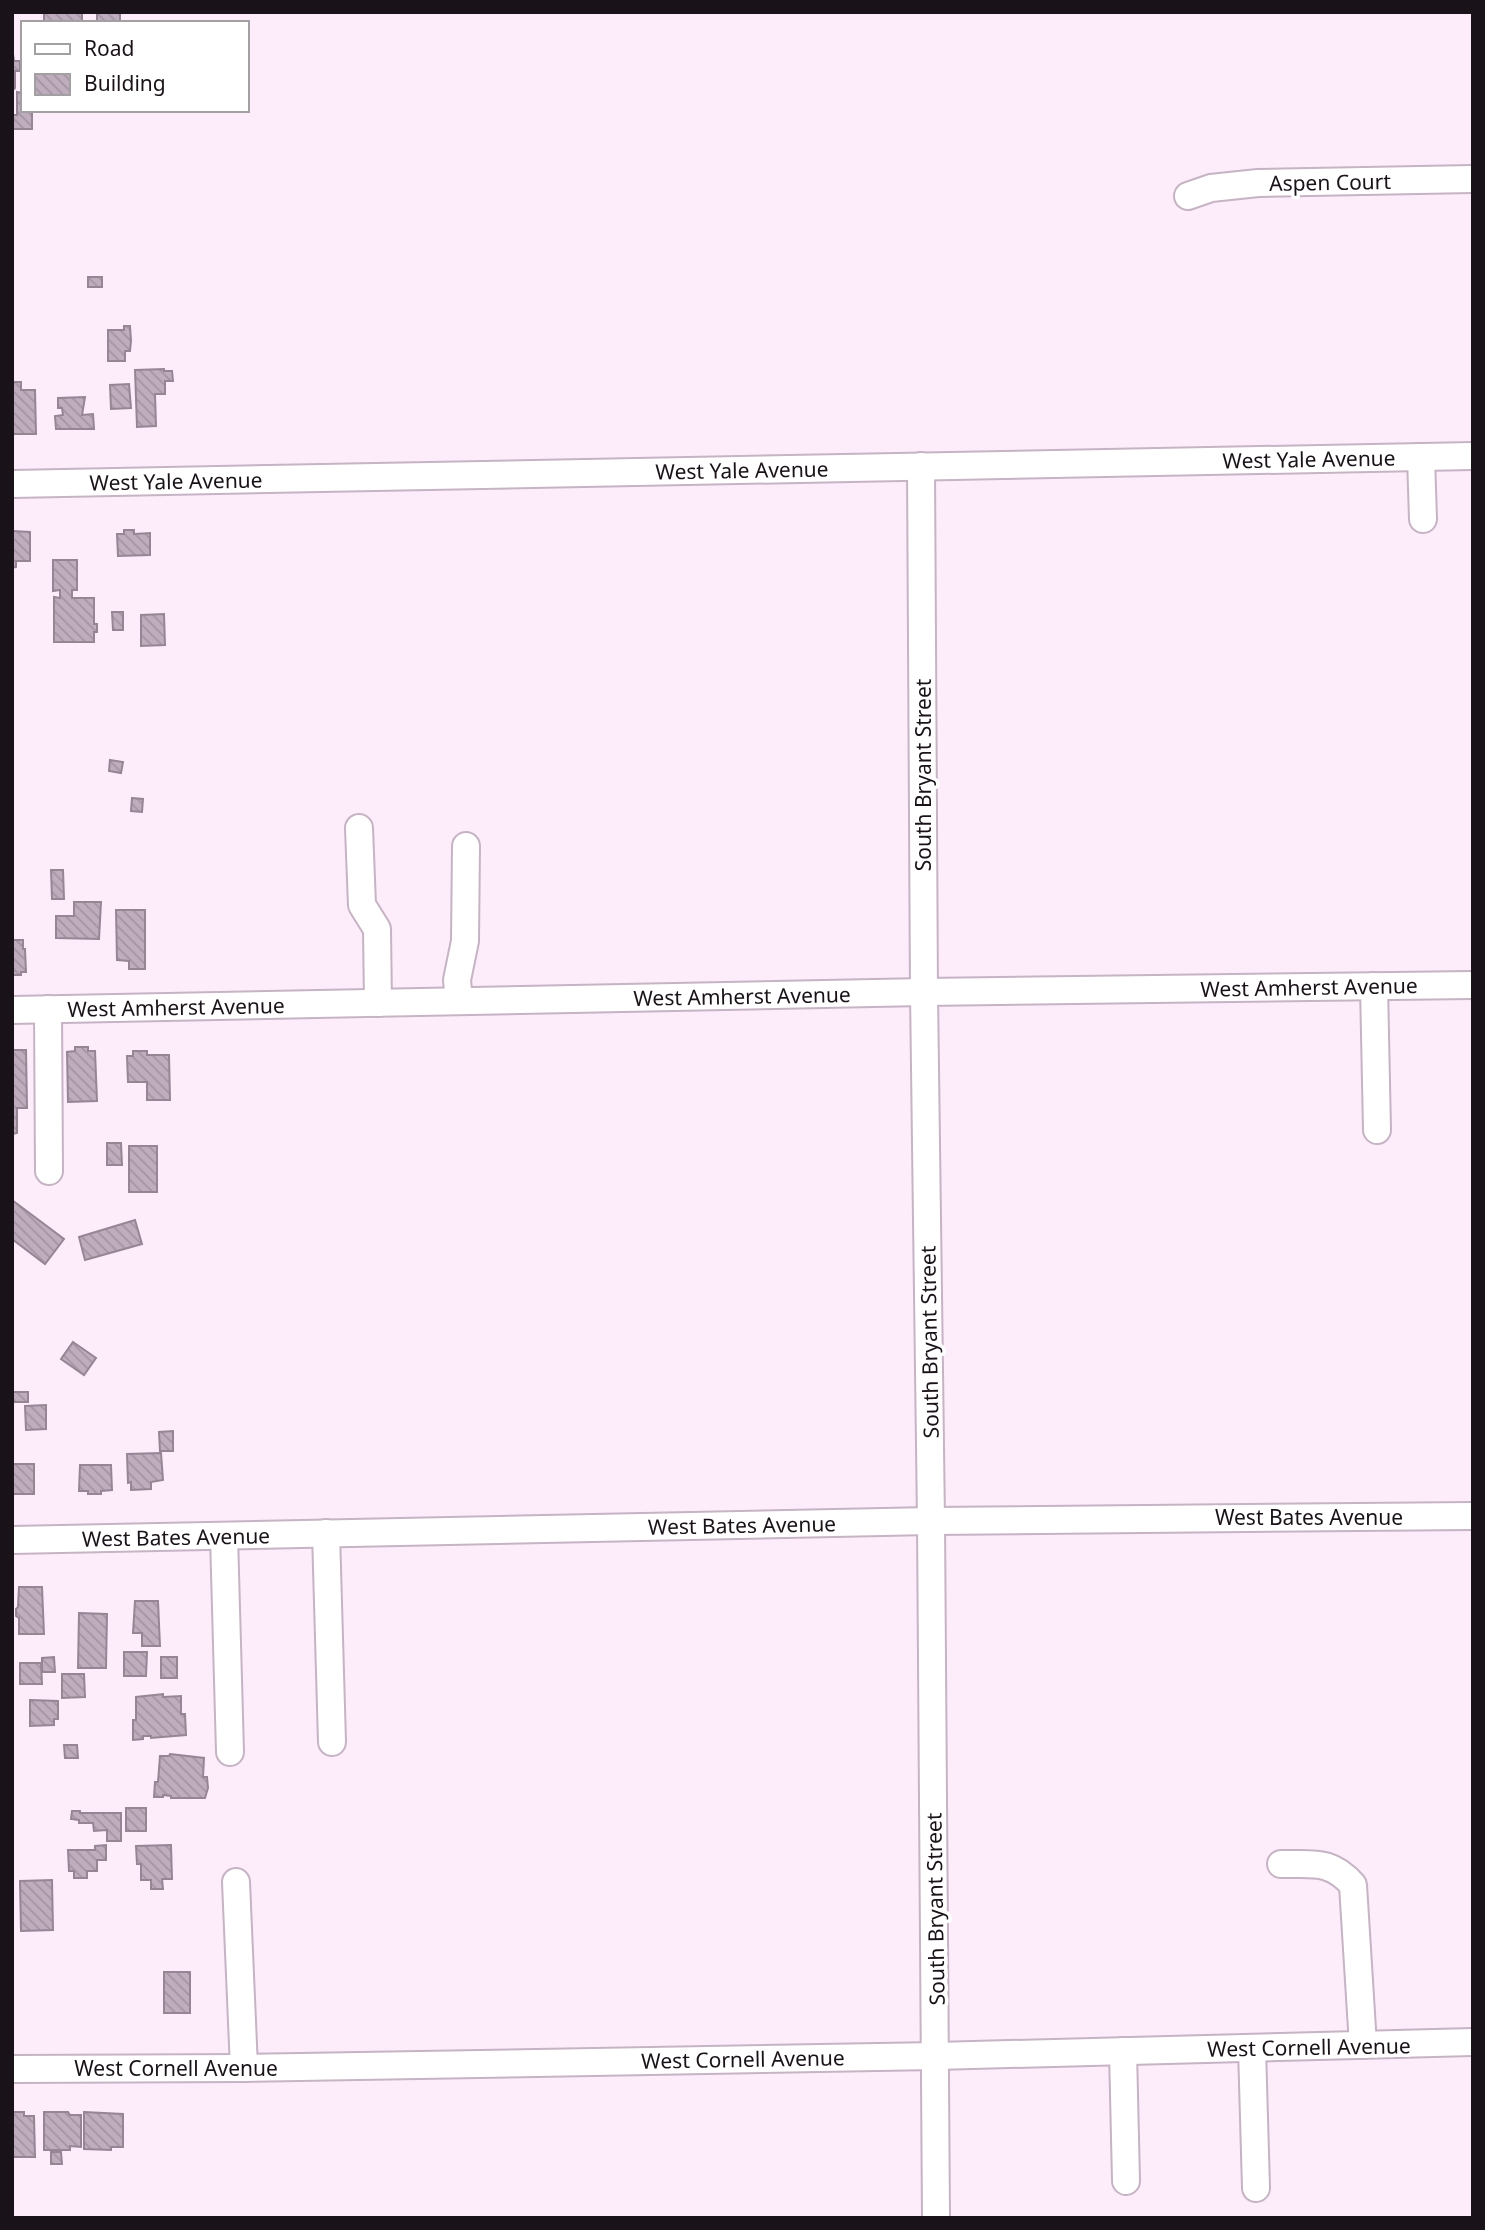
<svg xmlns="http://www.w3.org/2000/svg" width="1485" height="2230" font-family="'Noto Sans',sans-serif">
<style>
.building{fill:url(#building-back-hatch);stroke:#978596;stroke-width:2}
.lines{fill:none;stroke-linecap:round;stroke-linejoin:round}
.minor-casing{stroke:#c6b3c4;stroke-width:30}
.minor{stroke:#fff;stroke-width:26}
.labels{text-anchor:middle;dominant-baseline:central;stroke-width:7;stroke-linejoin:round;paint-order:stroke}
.street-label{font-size:21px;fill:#191218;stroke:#fff}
</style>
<defs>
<pattern id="building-back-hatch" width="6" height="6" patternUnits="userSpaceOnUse" patternTransform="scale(1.75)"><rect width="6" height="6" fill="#bfadbe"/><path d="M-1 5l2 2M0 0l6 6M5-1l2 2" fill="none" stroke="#a494a3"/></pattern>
</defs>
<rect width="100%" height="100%" fill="#fdedfb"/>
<g class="building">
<rect x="44" y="12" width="38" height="11"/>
<rect x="97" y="12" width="23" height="11"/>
<path d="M12 47 14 61H20V71H15V88L12 91Z"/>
<path d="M17 92 23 93V110H32V129H13V115H17Z"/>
<rect x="88" y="277" width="14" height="10"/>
<path d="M124 326H130L131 341 130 351H125V361H108V330H124Z"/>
<path d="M164 369V371H172L173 381H165V394H155L156 426 137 427 135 370Z"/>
<path d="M12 382H21V390H35L36 434H13Z"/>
<path d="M129 384 131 408 111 409 110 385Z"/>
<path d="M85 397 82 415 93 414 94 429H56L55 416 63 415 62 408H58V398Z"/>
<path d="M124 530H134V534L150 533V555L118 556 117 534H124Z"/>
<path d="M12 531 30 532V561H16V567L12 568Z"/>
<path d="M53 560H77V590H72V598H94V624H97V632H94V642H54V597L60 598V590L53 591Z"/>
<path d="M112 612H123V630H113Z"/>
<path d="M164 614 165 645 141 646V615Z"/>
<path d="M110 760 123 762 121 773 109 771Z"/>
<path d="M132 798 143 799 142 812 131 811Z"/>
<path d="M51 870H63L64 899H52Z"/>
<path d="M74 902H101L99 939 56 938V916H74Z"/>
<path d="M116 910H145V969H129V961L117 960Z"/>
<path d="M12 940H23V949H25L26 972H21V975H12Z"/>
<path d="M75 1047H88V1051H95L97 1101 68 1102 67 1052 75 1051Z"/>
<path d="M12 1050H26L27 1108H17V1133L12 1134Z"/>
<path d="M133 1051H147V1055H169L170 1100H147V1082H128L127 1056H133Z"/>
<path d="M107 1143H121L122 1165H107Z"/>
<rect x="129" y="1146" width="28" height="46"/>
<path d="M12 1200 64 1239 45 1264 12 1239Z"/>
<path d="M135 1220 142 1244 85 1260 79 1237Z"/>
<path d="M73 1342 96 1358 84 1375 61 1359Z"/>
<rect x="12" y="1392" width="16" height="10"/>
<path d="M46 1405V1429L26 1430 25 1406Z"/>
<path d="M173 1431V1451H160L159 1432Z"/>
<path d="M161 1453 163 1480 151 1482V1489L131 1490V1482L128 1483 127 1454Z"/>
<rect x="12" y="1464" width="22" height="30"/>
<path d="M80 1465H111L112 1490 101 1491V1494H88V1491H79Z"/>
<path d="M19 1587H42L44 1634H19V1618L16 1616V1609L18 1607Z"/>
<path d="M135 1601H158L160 1646H142V1633H133Z"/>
<path d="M79 1613 107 1614 106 1668H78Z"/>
<path d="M124 1652H147L146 1676H124Z"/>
<path d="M54 1657 55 1672H42V1658Z"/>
<rect x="161" y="1657" width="16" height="21"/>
<path d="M20 1663H41L42 1684H20Z"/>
<path d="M62 1674H84L85 1697 62 1698Z"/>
<path d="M163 1694V1697L181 1696V1714H185L186 1735 151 1738V1736H143V1739L133 1740V1720H136V1697Z"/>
<path d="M30 1700 58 1701V1719H54V1725L30 1726Z"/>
<path d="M64 1745H77L78 1758H65Z"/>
<path d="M170 1754 204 1758 203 1777H207L208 1788 205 1798H171V1796L163 1795V1797H154L155 1782H158L160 1756H169Z"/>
<rect x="126" y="1808" width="20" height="23"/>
<path d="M72 1811H80V1813H121V1841H107V1830L94 1831 93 1823H79V1820L71 1819Z"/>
<path d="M106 1845V1860H97V1871H87V1878H74V1871H69L68 1850H95V1846Z"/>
<path d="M171 1845 172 1879H162L163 1889H151V1880H141V1864H137L136 1846Z"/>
<path d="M52 1880 53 1930 21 1931 20 1881Z"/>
<rect x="164" y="1972" width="26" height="41"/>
<path d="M12 2112H24V2116H34L35 2157H12Z"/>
<path d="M44 2112H68L70 2115H81V2147L70 2146V2150H44Z"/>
<path d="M84 2112 123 2114V2147H111V2150L84 2149Z"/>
<path d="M51 2152H61L62 2164H51Z"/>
</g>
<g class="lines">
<g class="minor-casing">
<g id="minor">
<path d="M1188 196 1211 188 1258 183 1473 179"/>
<path d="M1421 457 1423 519"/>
<path d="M921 466 924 992 931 1521 936 2218"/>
<path d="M12 484 1473 456"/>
<path d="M359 828 362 905 377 929 378 1003"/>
<path d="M1374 986 1377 1130"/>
<path d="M459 1001 457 980 465 941 466 846"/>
<path d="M48 1009 49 1171"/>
<path d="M12 1010 924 992 1473 985"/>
<path d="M326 1533 332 1742"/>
<path d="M224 1536 230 1752"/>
<path d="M12 1540 931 1521 1473 1516"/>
<path d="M1281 1864C1313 1865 1330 1859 1353 1885L1363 2045"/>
<path d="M236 1882 244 2068"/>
<path d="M1252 2048 1256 2188"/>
<path d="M1123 2051 1126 2181"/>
<path d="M12 2069 244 2068 936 2056 1473 2042"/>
</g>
</g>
<use href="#minor" class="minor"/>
</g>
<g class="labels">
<g class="street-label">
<text transform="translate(1330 182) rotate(-1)">Aspen Court</text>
<text transform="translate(1309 459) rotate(-1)">West Yale Avenue</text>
<text transform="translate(742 470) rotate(-1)">West Yale Avenue</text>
<text transform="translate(176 481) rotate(-1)">West Yale Avenue</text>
<text transform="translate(923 775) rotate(-90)">South Bryant Street</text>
<text transform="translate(1309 987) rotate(-1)">West Amherst Avenue</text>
<text transform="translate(742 996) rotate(-1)">West Amherst Avenue</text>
<text transform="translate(176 1007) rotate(-1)">West Amherst Avenue</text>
<text transform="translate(929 1342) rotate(-91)">South Bryant Street</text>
<text x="1309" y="1517">West Bates Avenue</text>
<text transform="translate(742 1525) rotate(-1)">West Bates Avenue</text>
<text transform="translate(176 1537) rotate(-1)">West Bates Avenue</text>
<text transform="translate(935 1909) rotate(-91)">South Bryant Street</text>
<text transform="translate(1309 2047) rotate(-1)">West Cornell Avenue</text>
<text transform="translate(743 2059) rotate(-1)">West Cornell Avenue</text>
<text x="176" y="2068">West Cornell Avenue</text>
</g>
</g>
<rect width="1485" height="2230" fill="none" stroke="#191218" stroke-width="28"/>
<rect x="21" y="21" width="228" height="91" fill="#ffffff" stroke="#a3a0a3" stroke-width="2"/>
<rect x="35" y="44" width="35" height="10" fill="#ffffff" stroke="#a3a0a3" stroke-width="2"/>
<text x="84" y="56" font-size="21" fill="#191218">Road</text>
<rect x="35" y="74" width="35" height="21" fill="url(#building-back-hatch)" stroke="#a3a0a3" stroke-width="2"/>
<text x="84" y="91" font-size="21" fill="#191218">Building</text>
</svg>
